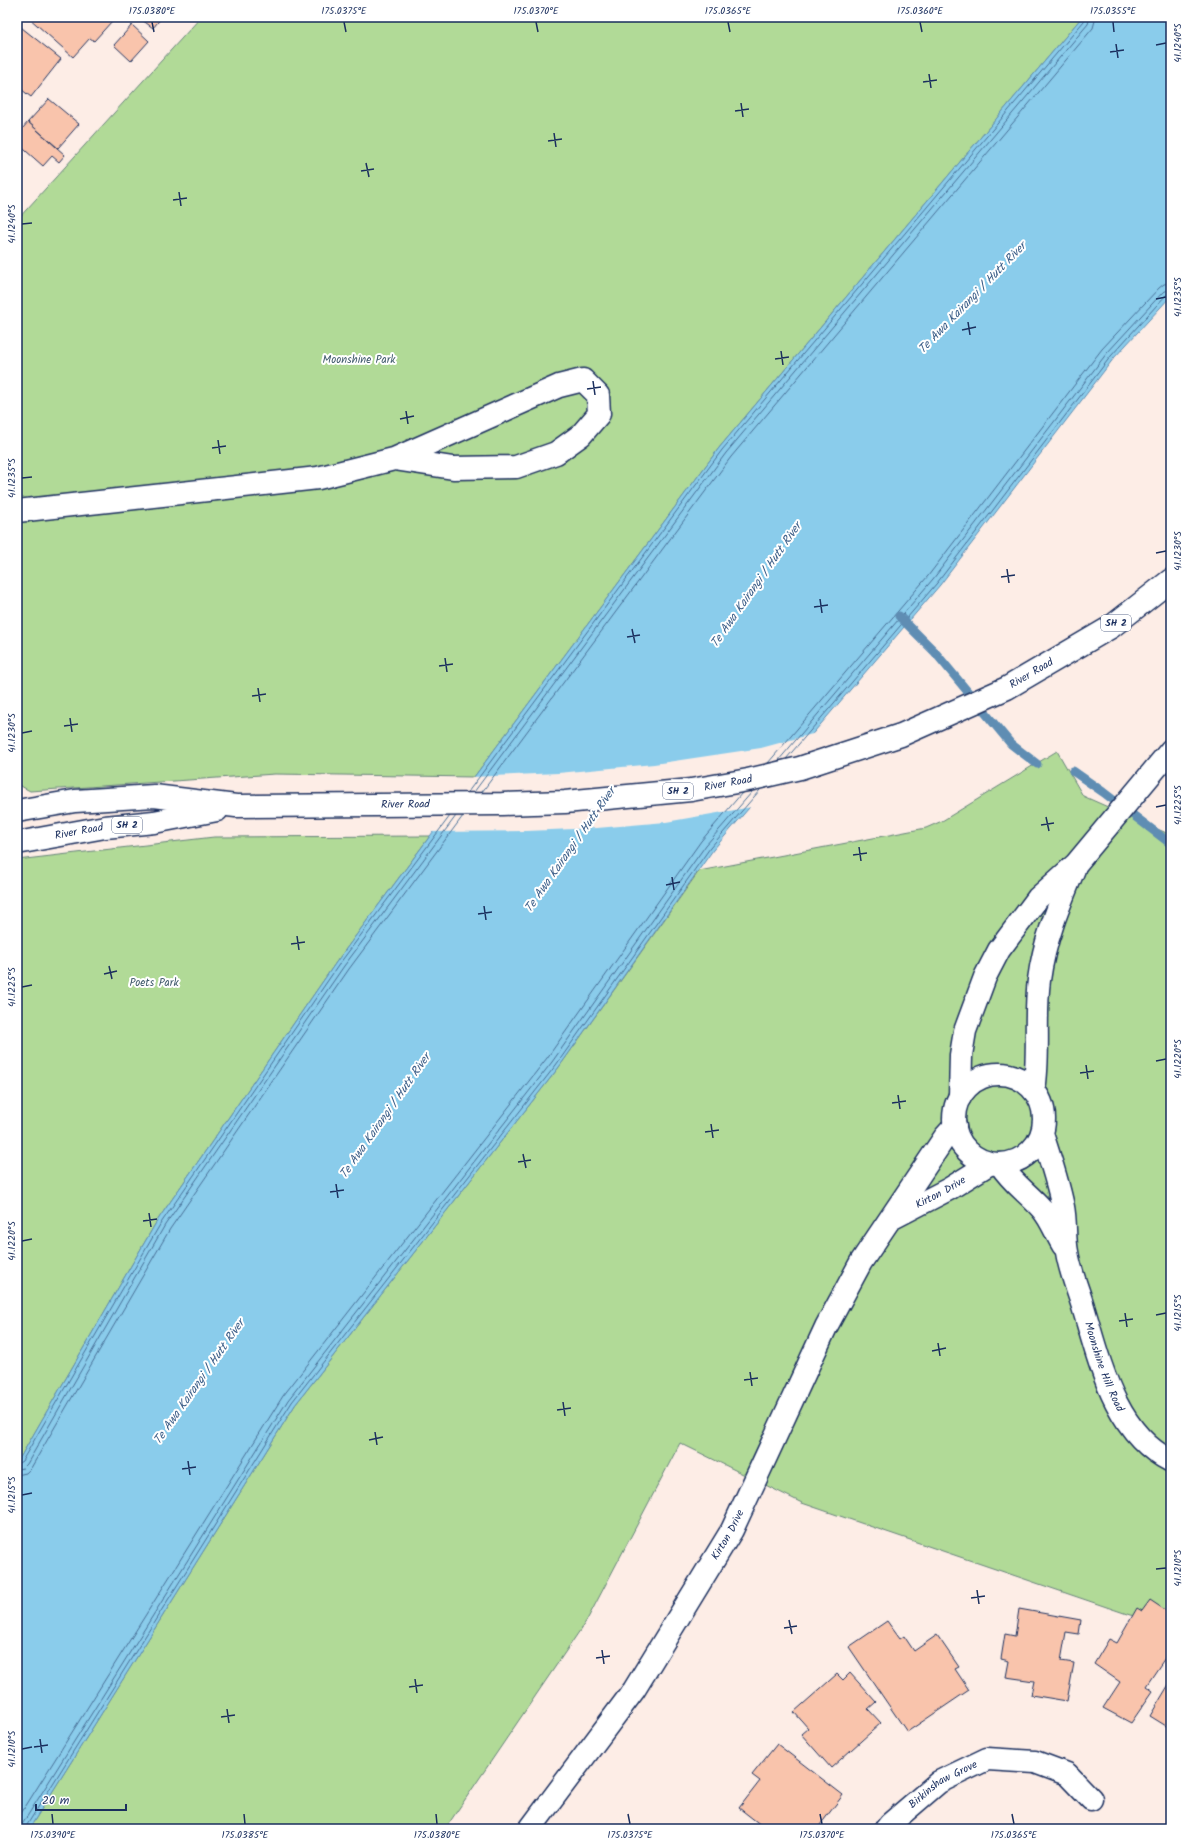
<svg xmlns="http://www.w3.org/2000/svg" width="1188" height="1846" font-family="Kalam,sans-serif">
<style>
.green{fill:#b1da97;stroke:#66847a}
.water{fill:#8acceb;stroke:#5e8db3}
.pier{fill:#fdede6}
.lines{fill:none;stroke-linecap:round;stroke-linejoin:round}
.shore{stroke:#476e96;stroke-width:1}
.stream{stroke:#5e8db3;stroke-width:9}
.building{fill:#f9c4ac;stroke:#1b2f5e}
.minor-casing{stroke:#1b2f5e;stroke-width:25}
.highway-casing{stroke:#1b2f5e;stroke-width:25}
.minor{stroke:#fff;stroke-width:22}
.highway{stroke:#fff;stroke-width:22}
.ticks{fill:none;stroke:#1b2f5e;stroke-width:1.5}
.labels{text-anchor:middle;dominant-baseline:central;stroke-width:4;stroke-linejoin:round;paint-order:stroke}
.shield{fill:#fff;stroke:#5f6d8e;stroke-width:1}
.shield-label{font-size:10px;font-weight:bold;fill:#1b2f5e}
.park-label{font-size:11px;fill:#405a6c;stroke:#fff}
.street-label{font-size:11px;fill:#1b2f5e;stroke:#fff}
.water-label{font-size:12px;font-style:italic;fill:#3c5e88;stroke:#fff}
.neatline{fill:none;stroke:#1b2f5e;stroke-width:1.5}
.ticks-label{font-size:10px;text-anchor:middle;fill:#1b2f5e}
</style>
<rect width="100%" height="100%" fill="#fdede6"/>
<filter id="ink" filterUnits="userSpaceOnUse"><feTurbulence type="fractalNoise" baseFrequency=".025" numOctaves="2"/><feDisplacementMap in="SourceGraphic" scale="8" xChannelSelector="R" yChannelSelector="G"/><feConvolveMatrix kernelMatrix="1 2 1 2 8 2 1 2 1" color-interpolation-filters="sRGB"/></filter>
<g filter="url(#ink)">
<g class="green">
<path d="M201 17H1082L719 448 474 777 275 774 30 791 17 784V220Z"/>
<path d="M1057 751 1083 796 1171 835V1623L1130 1615 802 1503 680 1443 587 1620 445 1829H29L295 1405 559 1067 699 871 926 828 942 821Z"/>
<path d="M430 836 337 961 157 1221 17 1463V860L214 837Z"/>
</g>
<path class="water" d="M1082 17H1171V296L1114 358 940 585 713 850 559 1067 295 1405 29 1829H17V1463L157 1221 337 961 719 448Z"/>
<path class="pier" d="M816 733 752 807 666 822 597 828 527 831 431 832 472 777 558 773 654 764 761 748Z"/>
<g class="lines">
<g class="shore">
<path d="M786 759 937 583 1111 356 1166 295 1171 294"/>
<path d="M778 761 933 579 1107 353 1163 292 1171 289"/>
<path d="M768 763 928 576 1102 349 1159 288 1164 284 1171 283"/>
<path d="M468 792 722 450 1084 21 1085 17"/>
<path d="M474 792 726 453 1088 24 1090 17"/>
<path d="M482 792 731 457 1093 28 1096 17"/>
<path d="M17 1464 22 1461 161 1223 340 963 450 816"/>
<path d="M17 1469 23 1468 27 1464 165 1225 344 966 456 816"/>
<path d="M17 1475 26 1473 31 1468 170 1229 349 969 463 816"/>
<path d="M17 1820 283 1396 547 1058 701 841 742 793"/>
<path d="M21 1829 23 1823 288 1400 552 1062 706 845 752 792"/>
<path d="M26 1829 27 1825 292 1402 556 1065 710 848 760 790"/>
</g>
<g class="stream">
<path d="M899 616 934 651 1011 744 1037 764"/>
<path d="M1073 771 1103 792 1171 844"/>
</g>
</g>
<g class="building">
<path d="M28 17H108L112 21 94 41 90 38 73 57Z"/>
<path d="M138 17H162L153 28Z"/>
<path d="M17 24 61 59 31 97 17 86Z"/>
<path d="M132 25 149 41 131 61 114 45Z"/>
<path d="M49 99 79 124 58 148 28 122Z"/>
<path d="M28 122 65 155 59 162 52 156 43 166 17 143V135Z"/>
<path d="M1150 1600 1171 1614V1635L1169 1637 1171 1638V1649L1146 1686 1153 1691 1131 1723 1103 1708 1120 1682 1094 1664 1109 1639 1117 1643 1137 1608 1142 1611Z"/>
<path d="M1019 1609 1081 1620 1079 1634 1066 1632 1061 1661 1074 1663 1067 1701 1031 1695 1034 1681 1006 1677 1009 1661 1001 1659 1005 1634 1015 1636Z"/>
<path d="M887 1621 900 1639 904 1636 914 1651 937 1635 959 1667 955 1669 969 1690 907 1732 849 1647Z"/>
<path d="M850 1673 876 1702 868 1709 881 1723 831 1768 801 1734 808 1728 794 1712 837 1674 843 1680Z"/>
<path d="M1171 1681V1729L1150 1716Z"/>
<path d="M777 1744 843 1795 817 1829H766L739 1808 760 1781 752 1775Z"/>
</g>
<g class="lines">
<g class="minor-casing">
<g id="minor">
<path d="M17 511 318 478 394 459 453 468 516 467 556 453 581 435 599 414 598 395 583 380 559 386 394 459"/>
<circle cx="999" cy="1119" r="45"/>
<path d="M1034 1090C1040 1054 1034 1017 1039 980 1044 941 1059 905 1074 869"/>
<path d="M960 1097 961 1055 965 1031 985 977 999 950 1038 898 1076 864 1171 750"/>
<path id="s1" d="M1042 1134C1050 1158 1058 1182 1063 1207 1066 1222 1064 1237 1067 1252 1070 1272 1079 1292 1084 1310 1100 1364 1116 1434 1171 1461"/>
<path d="M1000 1164C1012 1183 1028 1193 1042 1209 1051 1219 1056 1234 1063 1245"/>
<path id="s2" d="M893 1218 949 1189 989 1164"/>
<path id="s3" d="M530 1829 634 1690 732 1530 826 1327 861 1262 945 1137 955 1126"/>
<path id="s4" d="M886 1829 890 1824 939 1782 987 1759 1035 1762 1067 1774 1091 1799"/>
</g>
</g>
<g class="highway-casing">
<g id="highway">
<path id="s5" d="M17 811 75 801 154 796 236 806 502 804 565 802 691 790 748 780 800 768 901 735 1007 688 1111 627 1171 580"/>
<path id="s6" d="M17 843 105 827 154 822 217 810"/>
</g>
</g>
<use href="#minor" class="minor"/>
<use href="#highway" class="highway"/>
</g>
</g>
<path class="ticks" d="M152 22 154 32M344 22 346 32M536 22 538 32M728 22 730 32M920 22 922 32M1113 22 1114 32M1116 44 1118 58M1156 45 1166 43M1110 52 1124 50M929 74 931 88M923 82 937 80M741 103 743 117M735 111 749 109M554 133 556 147M548 141 562 139M366 163 369 177M361 171 374 169M179 192 181 206M173 200 187 198M22 224 32 223M1156 299 1166 297M968 322 970 335M962 330 976 327M781 351 783 365M775 359 789 357M593 381 595 395M587 389 601 387M406 411 408 424M400 419 414 416M218 440 220 454M212 448 226 446M22 478 32 477M1156 553 1166 551M1007 569 1009 583M1001 577 1015 575M820 599 822 613M814 607 828 605M632 629 635 643M627 637 640 635M445 658 447 672M439 666 453 664M258 688 260 702M252 696 266 694M70 718 72 732M64 726 78 724M22 733 32 731M1156 807 1166 805M1046 817 1049 831M1041 825 1054 823M859 847 861 861M853 855 867 853M672 877 674 890M666 885 680 882M484 906 486 920M478 914 492 912M297 936 299 950M291 944 305 942M109 966 112 979M104 974 117 971M22 987 32 985M1156 1061 1166 1059M1086 1065 1088 1079M1080 1073 1094 1071M898 1095 900 1109M892 1103 906 1101M711 1124 713 1138M705 1132 719 1130M523 1154 526 1168M518 1162 531 1160M336 1184 338 1198M330 1192 344 1190M149 1213 151 1227M143 1221 157 1219M22 1241 32 1239M1125 1313 1127 1327M1156 1315 1166 1313M1119 1321 1133 1319M938 1343 940 1356M932 1351 946 1348M750 1372 752 1386M744 1380 758 1378M563 1402 565 1416M557 1410 571 1408M375 1432 377 1445M369 1440 383 1437M188 1461 190 1475M182 1469 196 1467M22 1495 32 1493M1156 1569 1166 1568M977 1590 979 1604M971 1598 985 1596M789 1620 792 1634M784 1628 797 1626M602 1650 604 1664M596 1658 610 1656M415 1679 417 1693M409 1687 423 1685M227 1709 229 1723M221 1717 235 1715M40 1739 42 1753M34 1747 48 1745M22 1749 32 1747M52 1814 53 1824M244 1814 245 1824M436 1814 437 1824M628 1814 630 1824M820 1814 822 1824M1012 1814 1014 1824"/>
<g class="labels">
<g class="shield">
<rect x="1101" y="615" width="30" height="16" rx="3"/>
<rect x="663" y="783" width="30" height="16" rx="3"/>
<rect x="112" y="817" width="30" height="16" rx="3"/>
</g>
<g class="shield-label">
<text x="1116" y="623">SH 2</text>
<text x="678" y="791">SH 2</text>
<text x="127" y="825">SH 2</text>
</g>
<g class="park-label">
<text x="359" y="360">Moonshine Park</text>
<text x="154" y="983">Poets Park</text>
</g>
<g class="street-label">
<text stroke="none"><textPath href="#s5" startOffset="1038">River Road</textPath></text>
<text stroke="none"><textPath href="#s5" startOffset="714">River Road</textPath></text>
<text stroke="none"><textPath href="#s5" startOffset="390">River Road</textPath></text>
<text stroke="none"><textPath href="#s6" startOffset="63">River Road</textPath></text>
<text stroke="none"><textPath href="#s2" startOffset="54">Kirton Drive</textPath></text>
<text stroke="none"><textPath href="#s1" startOffset="242">Moonshine Hill Road</textPath></text>
<text stroke="none"><textPath href="#s3" startOffset="355">Kirton Drive</textPath></text>
<text stroke="none"><textPath href="#s4" startOffset="73">Birkinshaw Grove</textPath></text>
</g>
<g class="water-label">
<text transform="translate(972 298) rotate(-46)">Te Awa Kairangi / Hutt River</text>
<text transform="translate(756 585) rotate(-55)">Te Awa Kairangi / Hutt River</text>
<text transform="translate(570 850) rotate(-55)">Te Awa Kairangi / Hutt River</text>
<text transform="translate(385 1116) rotate(-55)">Te Awa Kairangi / Hutt River</text>
<text transform="translate(199 1382) rotate(-55)">Te Awa Kairangi / Hutt River</text>
</g>
</g>
<rect width="1188" height="1846" fill="none" stroke="#fff" stroke-width="44"/>
<path d="M36 1804v6h90v-6" fill="none" stroke="#1b2f5e" stroke-width="2"/>
<text x="42" y="1804" font-size="12" fill="#1b2f5e" stroke="#ffffff" stroke-width="3" paint-order="stroke">20 m</text>
<rect x="22" y="22" width="1144" height="1802" class="neatline"/>
<g class="ticks-label">
<text x="152" y="14">175.0380°E</text>
<text x="344" y="14">175.0375°E</text>
<text x="536" y="14">175.0370°E</text>
<text x="728" y="14">175.0365°E</text>
<text x="920" y="14">175.0360°E</text>
<text x="1113" y="14">175.0355°E</text>
<text transform="translate(1177 43) rotate(-90)" y="4">41.1240°S</text>
<text transform="translate(11 224) rotate(-90)" y="4">41.1240°S</text>
<text transform="translate(1177 297) rotate(-90)" y="4">41.1235°S</text>
<text transform="translate(11 478) rotate(-90)" y="4">41.1235°S</text>
<text transform="translate(1177 551) rotate(-90)" y="4">41.1230°S</text>
<text transform="translate(11 733) rotate(-90)" y="4">41.1230°S</text>
<text transform="translate(1177 805) rotate(-90)" y="4">41.1225°S</text>
<text transform="translate(11 987) rotate(-90)" y="4">41.1225°S</text>
<text transform="translate(1177 1059) rotate(-90)" y="4">41.1220°S</text>
<text transform="translate(11 1241) rotate(-90)" y="4">41.1220°S</text>
<text transform="translate(1177 1313) rotate(-90)" y="4">41.1215°S</text>
<text transform="translate(11 1495) rotate(-90)" y="4">41.1215°S</text>
<text transform="translate(1177 1568) rotate(-90)" y="4">41.1210°S</text>
<text transform="translate(11 1749) rotate(-90)" y="4">41.1210°S</text>
<text x="53" y="1838">175.0390°E</text>
<text x="245" y="1838">175.0385°E</text>
<text x="437" y="1838">175.0380°E</text>
<text x="630" y="1838">175.0375°E</text>
<text x="822" y="1838">175.0370°E</text>
<text x="1014" y="1838">175.0365°E</text>
</g>
</svg>
